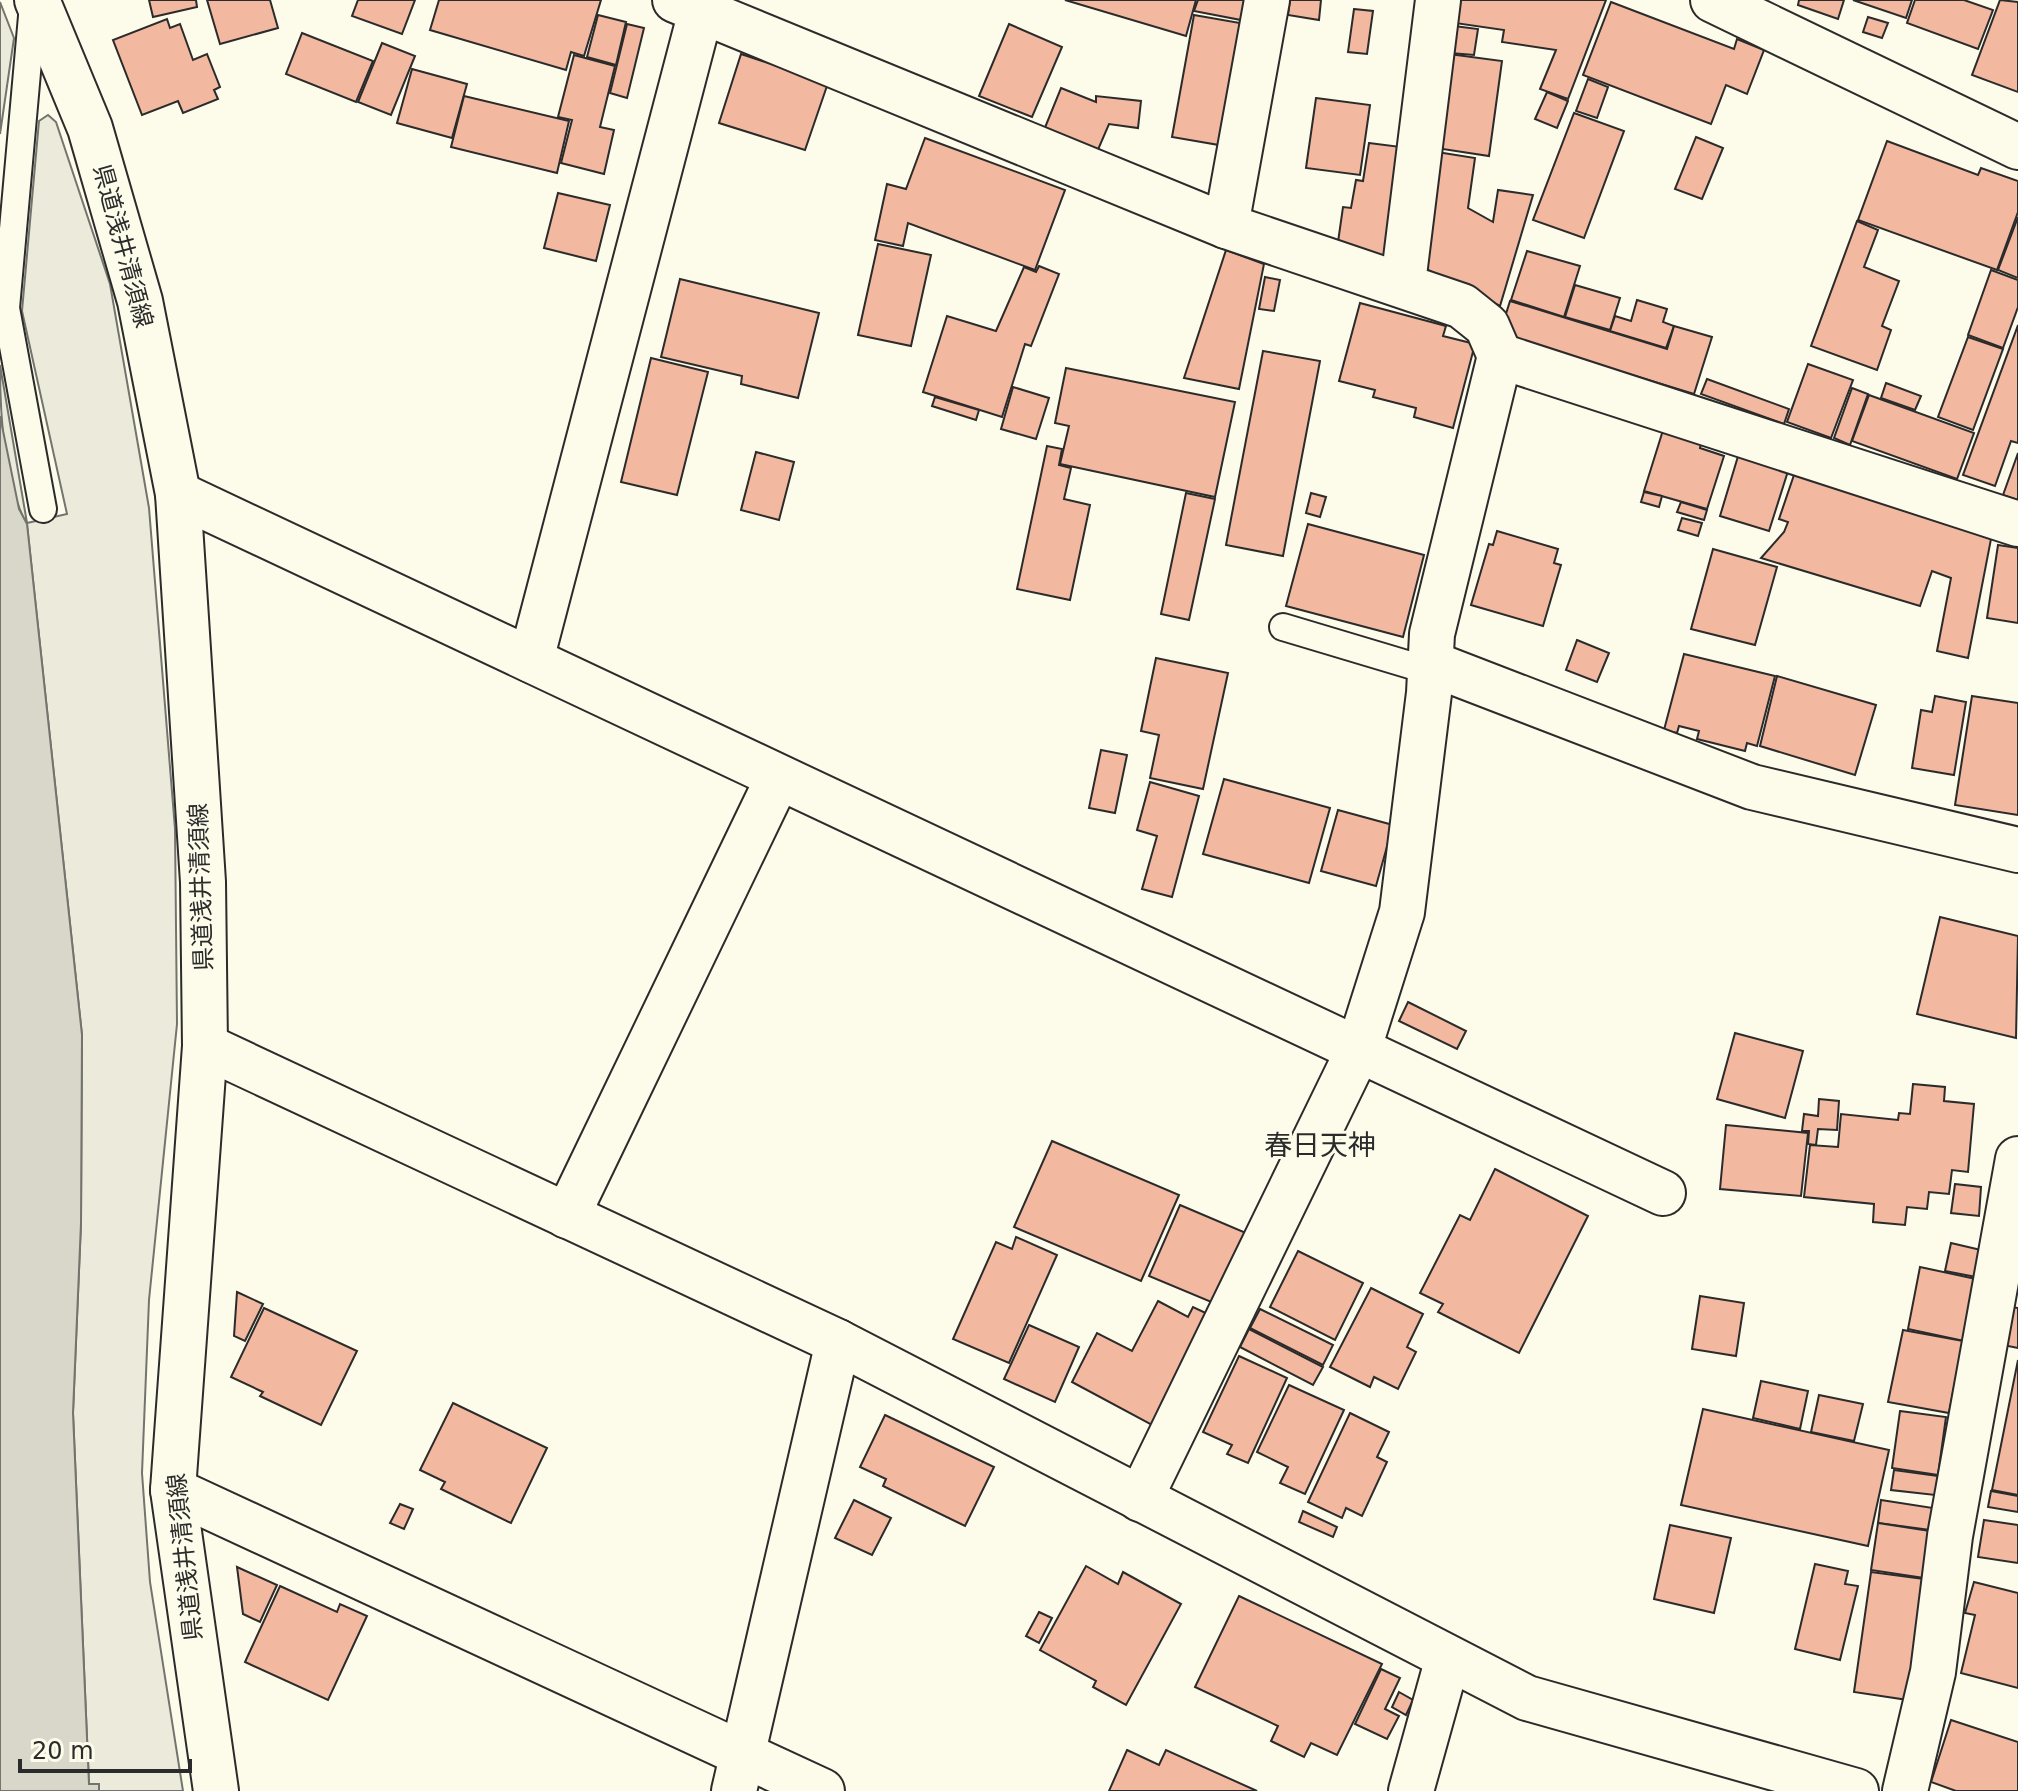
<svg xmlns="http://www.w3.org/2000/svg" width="2018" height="1791" font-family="'DejaVu Sans','Noto Sans JP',sans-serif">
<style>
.green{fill:#ecebdb;stroke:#74746e;stroke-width:2}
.water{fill:#d8d7c9;stroke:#74746e;stroke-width:2}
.building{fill:#f2b8a0;stroke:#2b2b2b;stroke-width:2}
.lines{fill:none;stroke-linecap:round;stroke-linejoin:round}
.lane-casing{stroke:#2b2b2b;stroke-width:30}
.street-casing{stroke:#2b2b2b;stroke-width:48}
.secondary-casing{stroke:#2b2b2b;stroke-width:48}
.lane{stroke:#fdfbea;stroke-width:26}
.street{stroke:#fdfbea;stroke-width:44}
.secondary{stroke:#fdfbea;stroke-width:44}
.labels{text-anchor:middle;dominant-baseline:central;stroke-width:6;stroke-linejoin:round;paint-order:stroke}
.street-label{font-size:24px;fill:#2b2b2b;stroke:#fdfbea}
.quarter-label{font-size:28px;fill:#2b2b2b;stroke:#fdfbea}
</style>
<rect width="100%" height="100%" fill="#fdfbea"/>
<g class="green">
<path d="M0 2 14 38 0 134Z"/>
<path d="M48 115 56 122 110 284 149 508 175 829 177 1024 149 1300 142 1473 150 1582 183 1791H99V1784H89L73 1413 81 1223 82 1035 27 524C3 483 0 412 0 365L27 523 67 514 22 311 39 121Z"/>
</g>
<path class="water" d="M0 416 19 509 27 524 82 1035 81 1223 73 1413 89 1784H99V1791H0Z"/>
<g class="building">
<path d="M149 0H196L197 7 153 17Z"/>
<path d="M207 0H270L278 28 220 44Z"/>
<path d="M358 0H415L402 34 352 16Z"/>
<path d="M439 0H601L584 56 571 52 566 70 430 30Z"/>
<path d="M1065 0H1196L1186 36Z"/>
<path d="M1198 0H1245L1241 20 1194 11Z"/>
<path d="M1290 0H1321L1319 20 1288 15Z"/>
<path d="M1458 0H1606L1568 99 1540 89 1556 50 1502 42 1504 30 1455 23Z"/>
<path d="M1799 0H1844L1838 19 1798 5Z"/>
<path d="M1853 0H1912L1906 18Z"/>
<path d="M1915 0H1964L1993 10 1978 49 1907 23Z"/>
<path d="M2000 0 2018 2V92L1972 75Z"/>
<path d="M1611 2 1734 49 1737 39 1764 50 1747 94 1726 85 1711 124 1583 75Z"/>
<path d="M1354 9 1373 11 1367 54 1348 52Z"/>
<path d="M598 15 626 22 616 65 587 57Z"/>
<path d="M1194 15 1240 23 1219 145 1172 137Z"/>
<path d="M1868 17 1888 23 1882 38 1863 32Z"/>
<path d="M167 19 170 28 180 24 193 60 207 54 220 87 214 90 218 99 183 113 178 101 142 115 113 40Z"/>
<path d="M627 24 644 28 627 98 610 93Z"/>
<path d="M1009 24 1062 47 1032 117 979 96Z"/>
<path d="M1454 26 1478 29 1474 55 1450 53Z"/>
<path d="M302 33 373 61 356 102 286 74Z"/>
<path d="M382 43 415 56 391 115 358 102Z"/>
<path d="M741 54 828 83 805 150 719 123Z"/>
<path d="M1449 54 1502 61 1489 156 1436 148Z"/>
<path d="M574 55 615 66 600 127 614 130 604 174 561 163 572 120 558 117Z"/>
<path d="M412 69 467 84 452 138 397 123Z"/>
<path d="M1588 79 1608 87 1597 118 1576 111Z"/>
<path d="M1061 88 1096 102V96L1141 101 1138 128 1109 124 1097 152 1044 130Z"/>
<path d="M1547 92 1568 101 1557 128 1535 119Z"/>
<path d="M464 96 569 121 557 173 451 147Z"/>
<path d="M1316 98 1370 105 1360 175 1306 168Z"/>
<path d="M1574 113 1624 131 1584 238 1533 220Z"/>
<path d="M1696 137 1723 148 1702 199 1675 189Z"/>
<path d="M925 138 1065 190 1035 270 908 223 903 246 875 240 887 184 906 189Z"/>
<path d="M1887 141 1978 175 1981 168 2018 181V212L1997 270 1858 220Z"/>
<path d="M1369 143 1401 147 1386 257 1338 242 1343 207 1351 208 1356 180 1363 181Z"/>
<path d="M1437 152 1475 158 1468 208 1493 222 1498 190 1533 195 1500 306 1420 266Z"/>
<path d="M558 193 610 205 596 261 544 248Z"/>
<path d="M2018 217V278L1998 270Z"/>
<path d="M1857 221 1878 230 1864 267 1899 281 1882 326 1891 330 1877 370 1811 346Z"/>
<path d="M878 244 931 255 911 346 858 335Z"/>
<path d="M1226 250 1264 264 1239 389 1184 378Z"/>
<path d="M1527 251 1580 266 1564 317 1511 300Z"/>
<path d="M1039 266 1059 274 1031 346 1025 344 1002 417 923 392 947 316 996 331 1024 267 1036 272Z"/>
<path d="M1991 270 2018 280V307L2003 348 1968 335Z"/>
<path d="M1265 277 1280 280 1274 311 1259 309Z"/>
<path d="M680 279 819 313 798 398 741 384 742 376 661 357Z"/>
<path d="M1575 285 1620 298 1610 330 1565 317Z"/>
<path d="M1637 300 1667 309 1663 322 1674 326 1666 348 1610 331 1615 316 1631 321Z"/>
<path d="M1510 301 1667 349 1674 326 1712 337 1694 394 1517 340 1505 317Z"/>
<path d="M1360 303 1446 326 1443 336 1475 344 1453 428 1414 417 1416 408 1373 397 1375 390 1339 381Z"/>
<path d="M2018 325V443L2011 441 1995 486 1963 475Z"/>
<path d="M1968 337 2003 349 1973 430 1938 417Z"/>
<path d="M1263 351 1320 361 1283 556 1226 545Z"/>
<path d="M651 358 708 372 677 495 621 482Z"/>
<path d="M1808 364 1853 380 1831 438 1787 422Z"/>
<path d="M1066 368 1235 402 1215 497 1060 464 1069 426 1055 423Z"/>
<path d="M1707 379 1789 409 1784 424 1701 394Z"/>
<path d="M1886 383 1921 396 1915 410 1881 398Z"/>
<path d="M1013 387 1049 398 1036 439 1001 429Z"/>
<path d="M1852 388 1868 394 1850 445 1834 438Z"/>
<path d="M1869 395 1974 433 1957 479 1852 441Z"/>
<path d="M935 397 979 410 976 420 932 406Z"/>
<path d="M1664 427 1702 439 1700 448 1724 456 1707 509 1644 491Z"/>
<path d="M1047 446 1062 449 1059 465 1071 468 1064 499 1090 505 1070 600 1017 589Z"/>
<path d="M756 452 794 462 779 520 741 510Z"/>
<path d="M1739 453 1789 468 1769 531 1720 516Z"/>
<path d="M2018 453V500L2003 495Z"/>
<path d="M1795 472 1991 539 1968 658 1937 651 1951 578 1932 571 1920 606 1761 558 1784 532 1788 522 1779 519Z"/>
<path d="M1644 492 1662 496 1659 507 1641 502Z"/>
<path d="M1186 493 1215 499 1189 620 1161 614Z"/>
<path d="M1311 493 1326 497 1320 517 1306 513Z"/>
<path d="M1681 502 1707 510 1704 520 1677 512Z"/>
<path d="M1682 518 1702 523 1698 536 1678 530Z"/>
<path d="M1308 524 1424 555 1403 637 1286 606Z"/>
<path d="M1497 531 1558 549 1554 563 1561 565 1543 626 1471 605 1489 544 1493 545Z"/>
<path d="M1998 545 2018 548V623L1987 618Z"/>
<path d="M1713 549 1777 567 1755 645 1691 629Z"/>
<path d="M1577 640 1609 653 1597 682 1566 670Z"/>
<path d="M1684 654 1775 676 1757 746 1747 743 1745 751 1697 739 1699 731 1679 726 1677 733 1664 730Z"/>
<path d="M1156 658 1228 673 1203 789 1150 778 1159 735 1141 731Z"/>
<path d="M1777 676 1876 705 1855 775 1760 746Z"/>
<path d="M1935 696 1966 702 1954 775 1912 768 1921 710 1932 712Z"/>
<path d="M1972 696 2018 703V815L1955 805Z"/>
<path d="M1101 750 1127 755 1115 813 1089 808Z"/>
<path d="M1224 779 1330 808 1309 883 1203 854Z"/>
<path d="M1150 782 1199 796 1172 897 1142 889 1157 836 1137 830Z"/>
<path d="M1338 810 1393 825 1376 886 1321 871Z"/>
<path d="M1940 917 2018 936 2016 1038 1917 1014Z"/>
<path d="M1408 1002 1466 1031 1457 1049 1399 1021Z"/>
<path d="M1735 1033 1803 1051 1785 1118 1717 1099Z"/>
<path d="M1913 1084 1945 1087 1944 1101 1974 1104 1968 1172 1952 1170 1949 1194 1929 1192 1927 1209 1907 1207 1905 1225 1873 1222 1874 1204 1804 1197 1810 1145 1838 1147 1841 1114 1898 1120 1899 1113 1910 1114Z"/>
<path d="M1819 1099 1839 1101 1837 1130 1818 1129 1816 1145 1808 1144 1809 1131H1802L1804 1114 1818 1116Z"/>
<path d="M1726 1125 1808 1133 1801 1196 1720 1189Z"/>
<path d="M1052 1141 1179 1195 1141 1281 1014 1227Z"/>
<path d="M1495 1169 1588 1216 1519 1353 1438 1312 1443 1304 1420 1293 1460 1215 1470 1220Z"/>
<path d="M1955 1184 1981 1187 1979 1216 1951 1213Z"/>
<path d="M1180 1205 1246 1233 1216 1304 1149 1276Z"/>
<path d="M1016 1237 1057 1255 1009 1363 953 1339 996 1242 1012 1249Z"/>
<path d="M1951 1243 1981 1250 1976 1277 1945 1271Z"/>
<path d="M1298 1251 1363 1283 1335 1340 1270 1307Z"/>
<path d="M1920 1267 1976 1279 1964 1341 1908 1329Z"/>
<path d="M1371 1288 1423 1314 1407 1347 1416 1352 1398 1389 1374 1377 1370 1387 1330 1367Z"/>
<path d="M237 1292 263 1304 245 1341 234 1336Z"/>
<path d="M1700 1296 1744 1303 1736 1356 1692 1349Z"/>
<path d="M1158 1301 1188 1317 1193 1307 1210 1315 1152 1425 1072 1382 1097 1333 1132 1351Z"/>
<path d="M2011 1307 2018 1308V1348L2003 1345Z"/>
<path d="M264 1308 357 1351 321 1425 260 1396 263 1392 231 1377Z"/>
<path d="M1260 1309 1333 1345 1323 1365 1250 1328Z"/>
<path d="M1029 1325 1079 1347 1055 1402 1004 1379Z"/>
<path d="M1249 1329 1323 1367 1313 1385 1240 1347Z"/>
<path d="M1903 1330 1963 1341 1949 1413 1888 1402Z"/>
<path d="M1239 1356 1287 1378 1248 1463 1227 1454 1232 1445 1203 1432Z"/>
<path d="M2018 1360V1495L1992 1490Z"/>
<path d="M1761 1381 1808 1391 1800 1429 1753 1418Z"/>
<path d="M1289 1385 1344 1410 1305 1494 1280 1483 1288 1467 1257 1452Z"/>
<path d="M1819 1395 1863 1404 1854 1441 1811 1432Z"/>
<path d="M453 1403 547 1448 511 1523 441 1489 445 1482 420 1470Z"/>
<path d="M1703 1409 1889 1450 1868 1546 1681 1505Z"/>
<path d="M1900 1411 1946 1417 1938 1475 1892 1468Z"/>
<path d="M1350 1413 1389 1432 1377 1457 1387 1462 1362 1516 1346 1508 1342 1518 1308 1502Z"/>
<path d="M885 1415 994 1467 965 1526 883 1486 886 1479 860 1467Z"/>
<path d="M1894 1470 1938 1476 1935 1495 1891 1490Z"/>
<path d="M1991 1491 2018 1496V1512L1988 1507Z"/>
<path d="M854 1500 891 1518 872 1555 835 1538Z"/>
<path d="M1881 1500 1933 1508 1930 1530 1878 1523Z"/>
<path d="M400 1504 413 1509 404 1529 390 1523Z"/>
<path d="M1303 1511 1337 1527 1333 1537 1299 1522Z"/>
<path d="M1984 1520 2018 1525V1563L1978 1557Z"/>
<path d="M1878 1523 1930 1531 1924 1578 1871 1570Z"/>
<path d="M1670 1525 1731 1538 1714 1613 1654 1599Z"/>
<path d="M1815 1564 1848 1571 1845 1584 1858 1586 1840 1660 1795 1649Z"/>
<path d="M1086 1566 1118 1584 1123 1572 1181 1604 1126 1705 1093 1687 1096 1681 1040 1650Z"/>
<path d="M237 1567 277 1585 260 1622 243 1614Z"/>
<path d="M1871 1572 1924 1579 1908 1700 1854 1692Z"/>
<path d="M1974 1582 2018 1593V1688L1961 1673 1975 1615 1965 1613Z"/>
<path d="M280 1586 337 1612 340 1604 367 1616 328 1700 245 1662Z"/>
<path d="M1239 1596 1382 1664 1337 1755 1311 1743 1304 1757 1271 1741 1278 1726 1195 1687Z"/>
<path d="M1039 1612 1052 1618 1039 1643 1026 1636Z"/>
<path d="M1381 1669 1400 1678 1385 1709 1399 1716 1387 1739 1355 1724Z"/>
<path d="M1399 1692 1413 1700 1406 1715 1392 1707Z"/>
<path d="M1951 1720 2018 1742V1791H1956L1931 1782Z"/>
<path d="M1127 1750 1159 1765 1166 1750 1257 1791H1109Z"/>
</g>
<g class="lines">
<g class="lane-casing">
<g id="lane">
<path d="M33 5 6 308 43 509"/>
<path d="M1283 627 1430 671"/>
</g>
</g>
<g class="street-casing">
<g id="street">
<path d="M675 0 1226 226 1462 306 1487 326 1500 356 1432 634 1429 693 1402 912 1358 1051 1140 1499"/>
<path d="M1713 0 2018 147"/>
<path d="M1226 226 1267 0"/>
<path d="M1403 283 1438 0"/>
<path d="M1500 356 2018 524"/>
<path d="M178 494 1663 1193"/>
<path d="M531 660 701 11"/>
<path d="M1430 663 1752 787 2018 850"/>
<path d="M205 1046 838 1342 1527 1698 1856 1791"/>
<path d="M567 1216 778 778"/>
<path d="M173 1490 822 1791"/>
<path d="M734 1791 838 1342"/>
<path d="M1411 1791 1448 1658"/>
<path d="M1905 1791 1933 1672 1950 1536 2018 1159"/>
</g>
</g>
<g class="secondary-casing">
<path id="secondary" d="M37 0 90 128 140 301 178 494 203 882 205 1046 173 1490 216 1791"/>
</g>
<use href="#lane" class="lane"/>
<use href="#street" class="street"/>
<use href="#secondary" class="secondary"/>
</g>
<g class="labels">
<g class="street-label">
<text transform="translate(123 246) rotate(75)">県道浅井清須線</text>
<text transform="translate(201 887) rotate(-92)">県道浅井清須線</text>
<text transform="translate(185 1557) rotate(-96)">県道浅井清須線</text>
</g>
<g class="quarter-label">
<text x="1320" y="1145">春日天神</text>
</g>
</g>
<path d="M20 1759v12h170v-12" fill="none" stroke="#2b2b2b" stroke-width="4"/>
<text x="32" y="1759" font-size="24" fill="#2b2b2b" stroke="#fdfbea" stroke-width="6" paint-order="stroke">20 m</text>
</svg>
